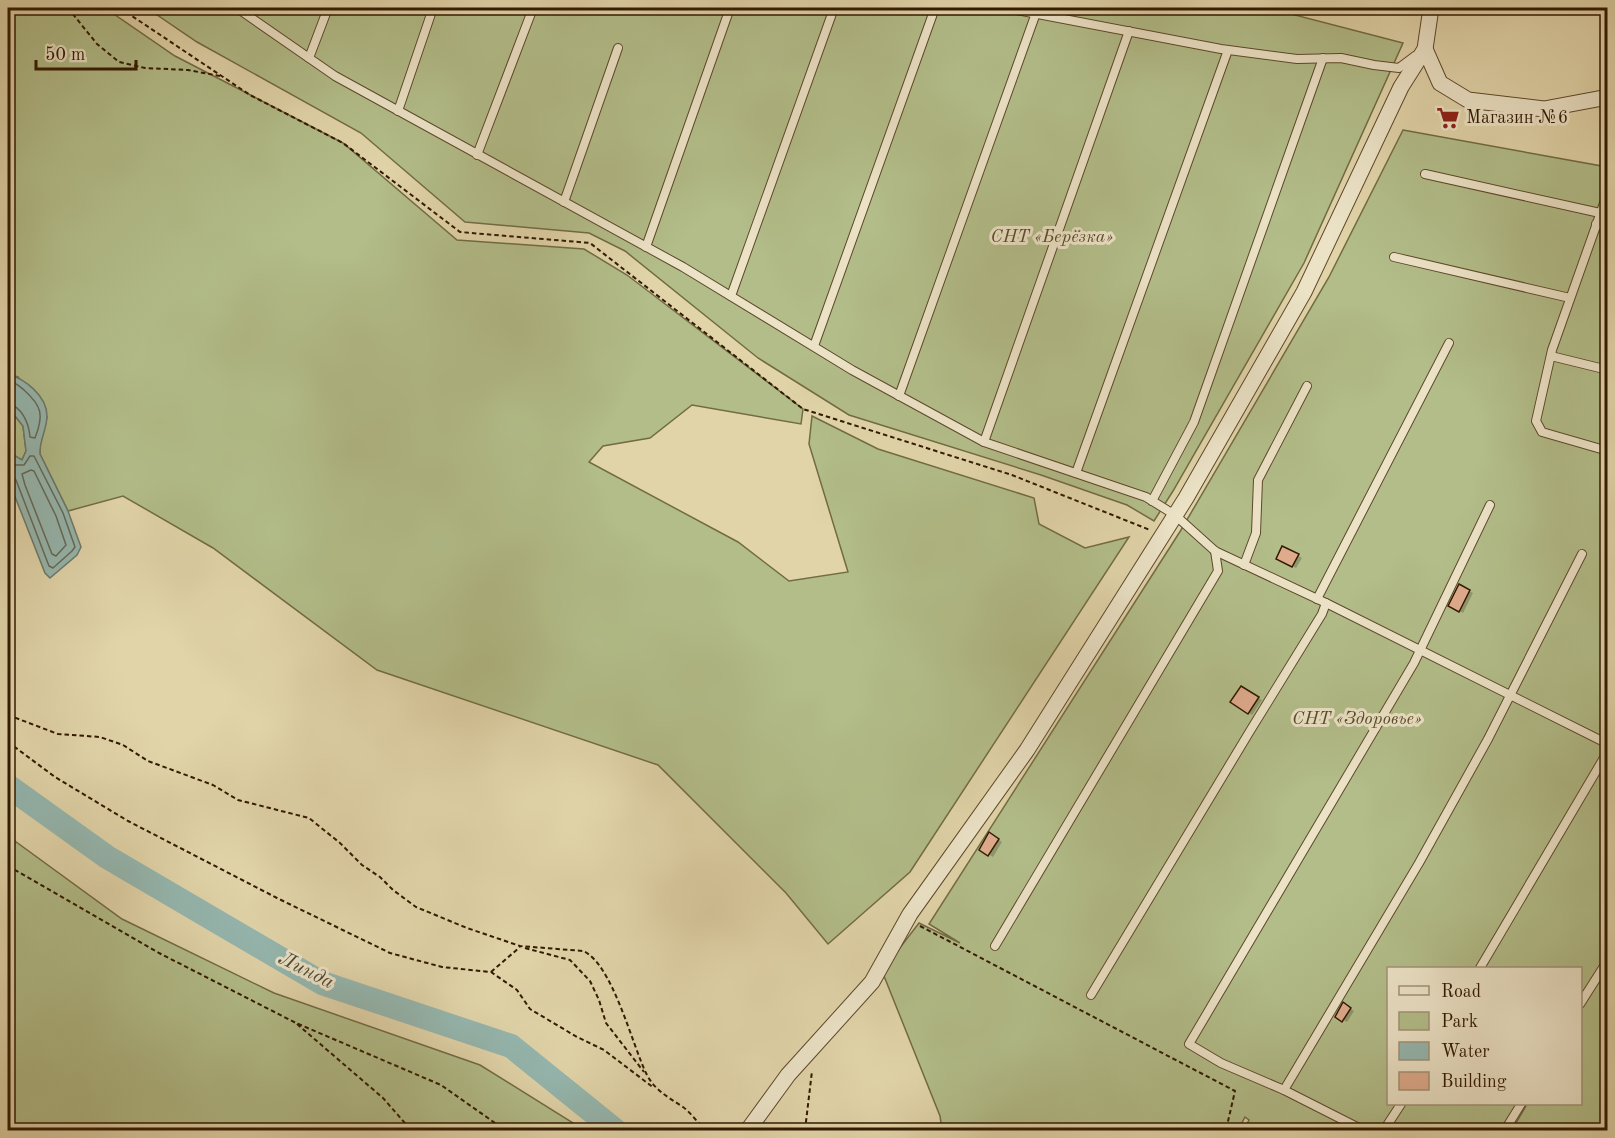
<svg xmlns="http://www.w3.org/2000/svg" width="1615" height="1138" font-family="'Old Standard TT',serif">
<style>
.green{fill:#b2bd89;stroke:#726b44;stroke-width:1.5}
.water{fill:#95b7af;stroke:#6d7869;stroke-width:1.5}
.shadow{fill:#0003}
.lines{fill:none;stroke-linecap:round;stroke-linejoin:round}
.shore{stroke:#646858;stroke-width:1.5}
.river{stroke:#95b7af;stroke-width:24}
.building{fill:#dfab8d;stroke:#321900;stroke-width:1.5}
.service-casing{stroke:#5e482a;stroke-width:10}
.minor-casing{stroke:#5e482a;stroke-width:17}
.path{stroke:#321900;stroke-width:2;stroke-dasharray:4.5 3;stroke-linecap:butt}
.service{stroke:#ece3c7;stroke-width:8}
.minor{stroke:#ece3c7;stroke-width:15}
.rail{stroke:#321900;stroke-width:4;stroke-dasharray:10 10;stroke-linecap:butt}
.labels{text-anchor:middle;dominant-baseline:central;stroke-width:6;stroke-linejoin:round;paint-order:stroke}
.poi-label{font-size:18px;fill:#321900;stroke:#ece3c7;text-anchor:start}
.park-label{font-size:18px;font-style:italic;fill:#584a29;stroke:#ece3c7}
.water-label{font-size:20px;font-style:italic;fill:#504835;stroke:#ece3c7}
</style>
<rect width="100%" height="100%" fill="#e1d4a9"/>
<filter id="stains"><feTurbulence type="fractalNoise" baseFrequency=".00333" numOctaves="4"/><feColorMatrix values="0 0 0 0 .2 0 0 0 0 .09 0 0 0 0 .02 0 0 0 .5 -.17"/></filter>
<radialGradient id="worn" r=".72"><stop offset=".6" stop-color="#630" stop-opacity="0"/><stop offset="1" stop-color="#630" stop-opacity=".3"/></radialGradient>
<g class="green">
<path d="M8 8H105L175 56 343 143 457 240 584 249 627 275 803 409 801 424 692 405 650 438 603 446 589 462 738 542 789 581 848 572 809 444 812 416 878 449 1034 498 1039 524 1085 548 1129 537 910 872 828 944 786 893 658 765 377 670 213 548 123 496 68 511 40 454V446L47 417 18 377 8 374Z"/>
<path d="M147 8H1268L1403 43 1304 263 1173 491 1154 521 1127 505 1041 475 849 415 758 358 625 251 589 233 465 222 361 133 197 42Z"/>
<path d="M1403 130 1607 167V1130H1512L1527 1104H1580V968H1388V1104H1525L1509 1130H1244L1249 1120 1245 1117 1238 1130H942L940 1116 882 971 919 923 960 943 929 924 1181 530 1329 277Z"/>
<path d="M8 407 23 426 26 451 22 460 14 456 8 466Z"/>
<path d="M8 836 122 919 274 993 480 1065 578 1126 582 1130H8Z"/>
</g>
<path class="water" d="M8 374C25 379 47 396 47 416 47 429 39 441 40 454L68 511 81 547 77 555 50 578 45 573 12 489 8 466 14 455 22 460 26 451 23 426 8 407Z"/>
<g class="shadow">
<path d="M1283 548 1302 558 1296 568 1278 558Z"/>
<path d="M1459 586 1473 593 1463 613 1450 606Z"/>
<path d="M1242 688 1262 700 1252 715 1233 702Z"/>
<path d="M990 834 1002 842 993 857 981 849Z"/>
<path d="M1344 1004 1354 1011 1347 1022 1337 1016Z"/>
</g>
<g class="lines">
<g class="shore">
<path d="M8 380C15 382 19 386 24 390 42 406 44 415 35 438L30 437C29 424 22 406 8 404"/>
<path d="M8 468 16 465H24L30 456H34L63 513 75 547 72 551 53 568 49 566 16 480 12 476H8"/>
<path d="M31 470 34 471 56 516 66 545 56 556 52 554 25 485 22 474Z"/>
</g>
<path class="river" d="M8 786 107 857 322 983 511 1046 615 1130"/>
</g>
<g class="building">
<path d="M1282 546 1299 554 1292 567 1276 559Z"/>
<path d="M1459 584 1470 590 1459 612 1448 606Z"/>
<path d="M1241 686 1259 697 1248 714 1230 702Z"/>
<path d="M989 832 999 839 988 856 979 850Z"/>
<path d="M1343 1002 1351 1008 1342 1022 1335 1017Z"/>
</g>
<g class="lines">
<g class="service-casing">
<g id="service">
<path d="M237 8 335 76 683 267 852 370 984 442 1146 497 1175 515 1215 551 1326 603 1608 744"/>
<path d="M1006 8 1221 49 1297 59 1341 58 1374 65 1399 68 1415 56"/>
<path d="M309 58 328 8"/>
<path d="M398 111 433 8"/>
<path d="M477 155 533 8"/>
<path d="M1425 174 1600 213"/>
<path d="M1608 192 1552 350 1536 421 1542 432 1608 451"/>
<path d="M564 202 618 48"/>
<path d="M1596 224 1608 227"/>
<path d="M646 247 730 8"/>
<path d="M1394 257 1570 298"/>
<path d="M731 296 834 8"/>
<path d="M814 346 935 8"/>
<path d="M1551 356 1608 370"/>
<path d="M899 396 1036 13"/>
<path d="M984 442 1129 31"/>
<path d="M1076 473 1228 50"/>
<path d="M1152 501 1194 422 1323 58"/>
<path d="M1244 565 1256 533 1258 480 1307 386"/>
<path d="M1317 599 1449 343"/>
<path d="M995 946 1218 571 1215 551"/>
<path d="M1480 968 1608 751"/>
<path d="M1091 995 1250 731 1322 614 1326 603"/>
<path d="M1580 1004 1608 960"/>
<path d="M1284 1090 1419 863 1488 739 1582 554"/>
<path d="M1363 1130 1284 1090 1221 1063 1189 1044 1414 663 1490 505"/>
<path d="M1384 1130 1401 1104"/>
<path d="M1505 1130 1521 1104"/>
</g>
</g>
<g class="minor-casing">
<g id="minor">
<path d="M1425 49 1440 83 1468 100 1544 109 1608 97"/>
<path d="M748 1130 788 1075 872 982 910 914 1027 750 1186 498 1304 292 1401 87 1425 49 1431 8"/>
</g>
</g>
<g class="path">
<path d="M68 8 97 44 119 62 145 68 188 70 220 76"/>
<path d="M120 8 250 95 343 143 460 232 590 243 803 409 1012 475 1150 530"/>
<path d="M8 715 58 734 100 737 123 745 148 761 213 785 238 800 309 818 340 843 362 865 380 877 393 890 416 907 467 928 520 946 583 951C612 963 632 1044 646 1073 654 1090 668 1097 683 1107 691 1113 698 1123 705 1130"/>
<path d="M8 742 55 777 128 821 277 898 390 953 442 967 491 972 517 990 530 1009 577 1037 604 1050 654 1088"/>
<path d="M8 866 159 953 296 1023 441 1085 505 1130"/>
<path d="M920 926 1235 1091 1226 1130"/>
<path d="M525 948 570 960 590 981 599 1000 606 1023 644 1072"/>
<path d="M491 972 520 947"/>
<path d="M297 1024 383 1098 411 1130"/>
<path d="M805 1130 812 1071"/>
</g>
<use href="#service" class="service"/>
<use href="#minor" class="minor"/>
<path class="rail" d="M1560 8 1608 13"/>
</g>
<defs>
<g id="supermarket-bare" transform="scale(1.8)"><path d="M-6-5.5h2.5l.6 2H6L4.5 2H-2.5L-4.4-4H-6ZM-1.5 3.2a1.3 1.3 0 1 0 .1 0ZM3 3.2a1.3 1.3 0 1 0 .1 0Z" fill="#8f2418" stroke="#ece3c7" stroke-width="2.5" paint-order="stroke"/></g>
</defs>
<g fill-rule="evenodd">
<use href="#supermarket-bare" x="1448" y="118"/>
</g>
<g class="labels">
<g class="poi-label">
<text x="1466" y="118">Магазин №6</text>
</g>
<g class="park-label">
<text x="1052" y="237">СНТ «Берёзка»</text>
<text x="1357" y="719">СНТ «Здоровье»</text>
</g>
<g class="water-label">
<text transform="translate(306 971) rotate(27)">Линда</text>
</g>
</g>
<rect width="1615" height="1138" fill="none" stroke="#e1d4a9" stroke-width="30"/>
<rect x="9" y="9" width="1597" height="1120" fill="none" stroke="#321900" stroke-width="3"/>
<rect x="15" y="15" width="1585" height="1108" fill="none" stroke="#321900" stroke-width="1.5"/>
<rect x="1387" y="967" width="195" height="138" fill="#ece3c7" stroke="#a29277" stroke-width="1.5"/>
<rect x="1399" y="986" width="30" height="9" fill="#ece3c7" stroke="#a29277" stroke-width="1.5"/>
<text x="1441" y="997" font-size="18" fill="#321900">Road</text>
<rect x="1399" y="1012" width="30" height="18" fill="#b2bd89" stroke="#a29277" stroke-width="1.5"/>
<text x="1441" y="1027" font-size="18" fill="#321900">Park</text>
<rect x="1399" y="1042" width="30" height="18" fill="#95b7af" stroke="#a29277" stroke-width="1.5"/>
<text x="1441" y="1057" font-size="18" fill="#321900">Water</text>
<rect x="1399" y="1072" width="30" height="18" fill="#dfab8d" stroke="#a29277" stroke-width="1.5"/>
<text x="1441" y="1087" font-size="18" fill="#321900">Building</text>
<path d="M36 60v9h100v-9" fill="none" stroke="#321900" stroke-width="3"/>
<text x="45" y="60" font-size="18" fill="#321900" stroke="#ece3c7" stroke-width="4.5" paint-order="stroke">50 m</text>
<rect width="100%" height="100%" filter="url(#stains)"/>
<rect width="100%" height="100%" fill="url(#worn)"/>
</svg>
